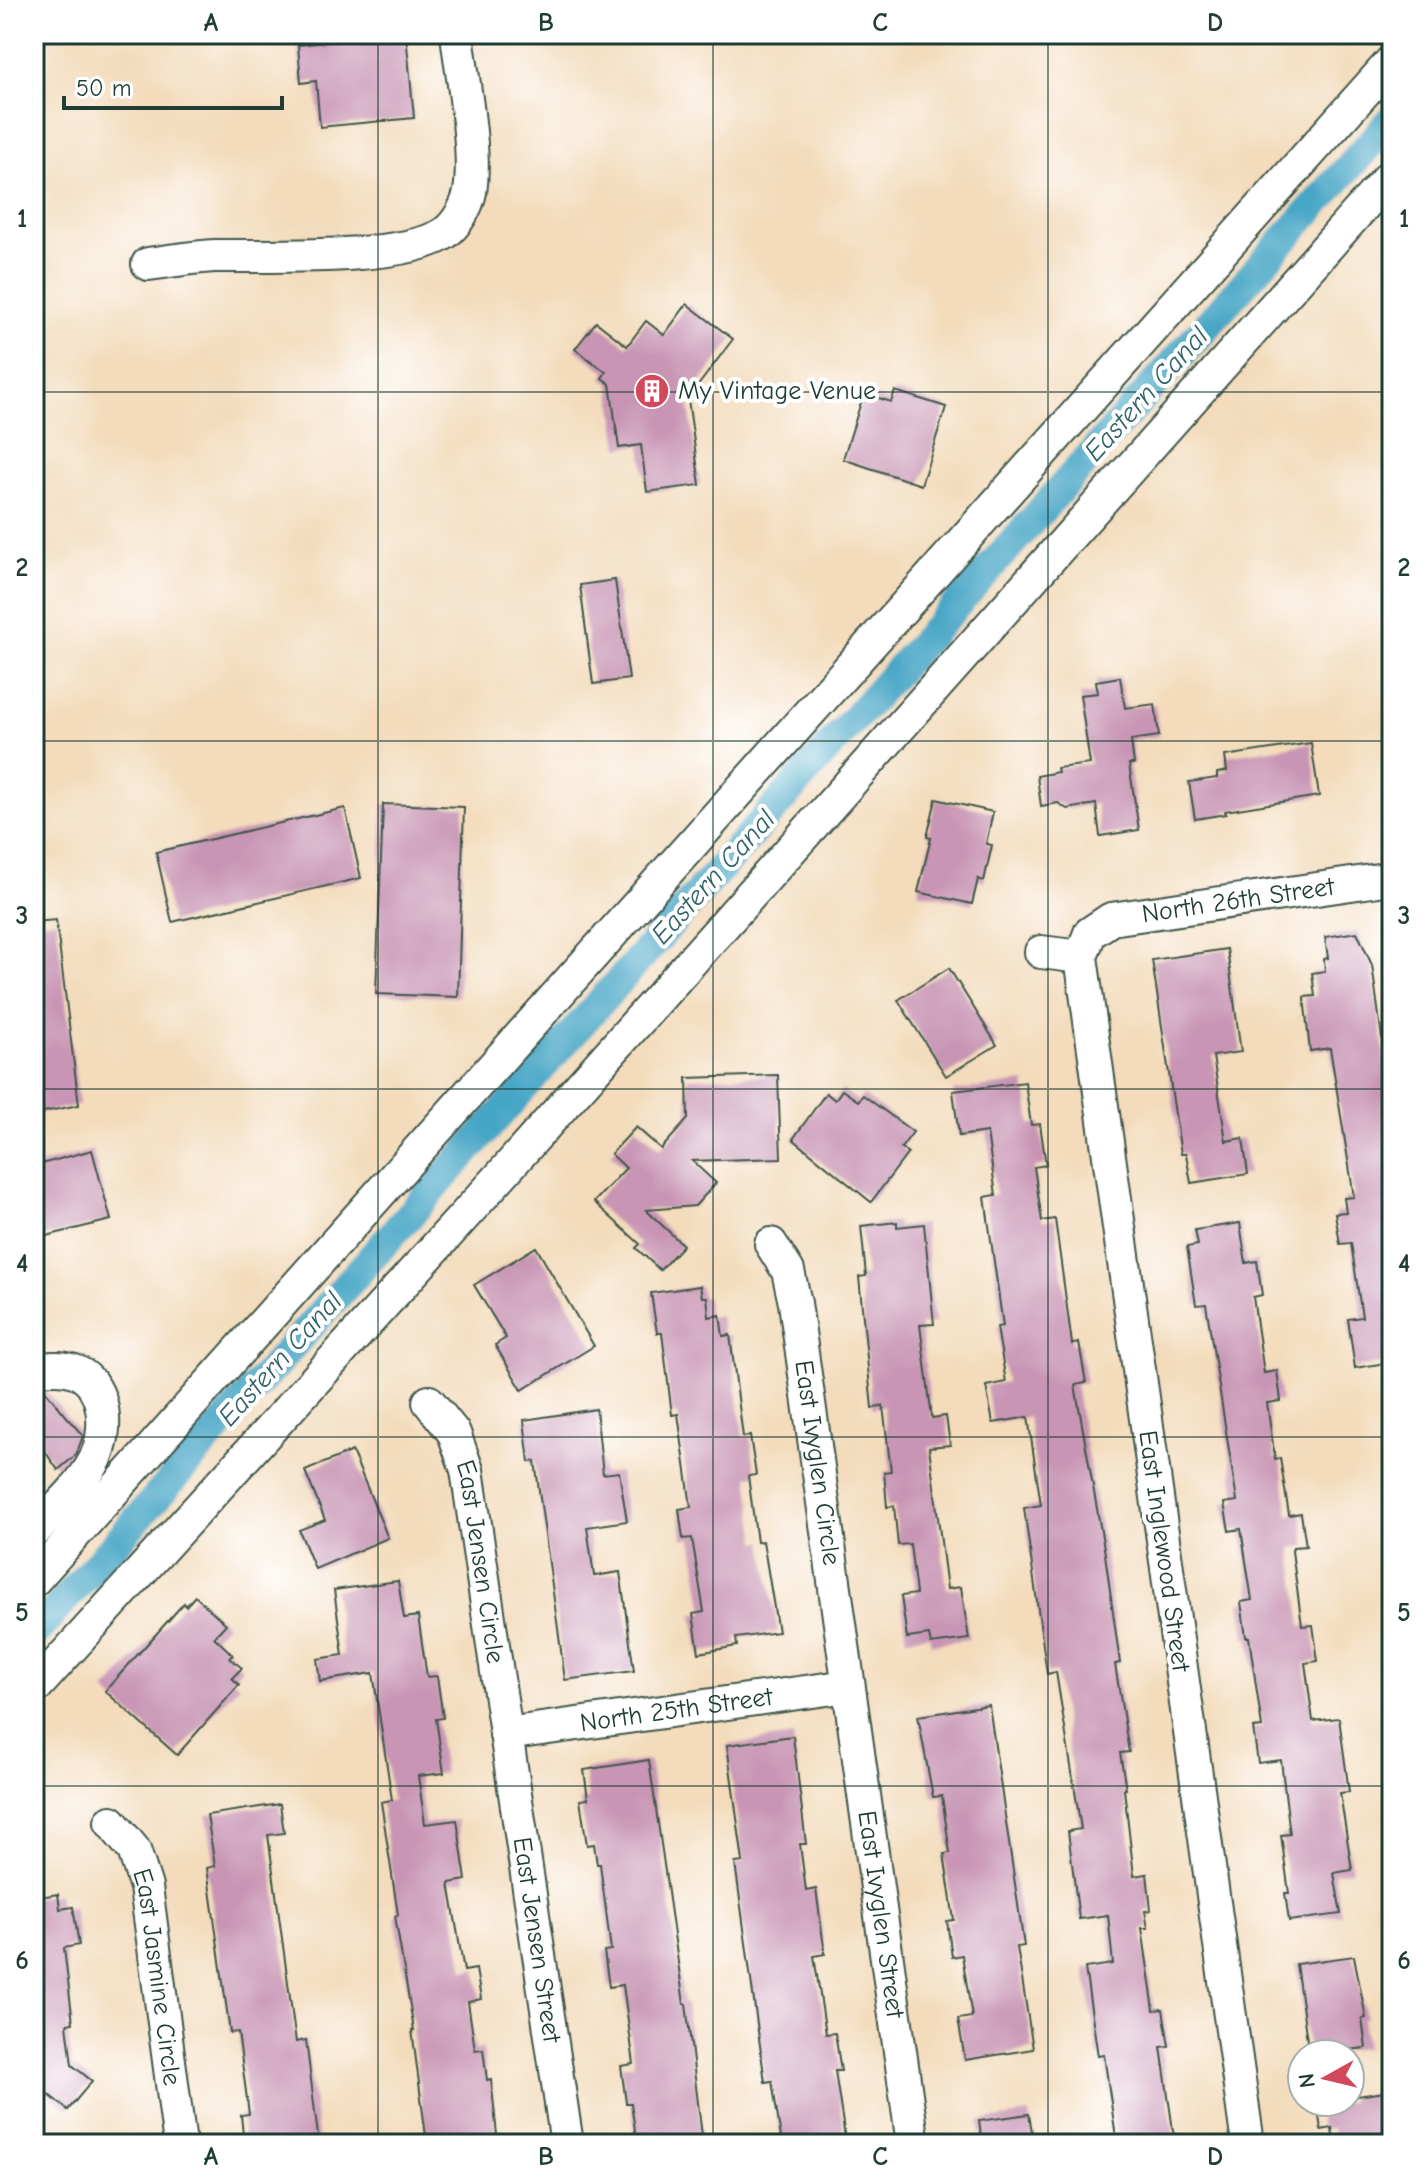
<svg xmlns="http://www.w3.org/2000/svg" width="1426" height="2178" font-family="'Comic Neue',sans-serif">
<style>
.lines{fill:none;stroke-linecap:round;stroke-linejoin:round}
.canal{stroke:#47a6c6;stroke-width:30}
.building{fill:#c895b4}
.minor-casing{stroke:#3f5548;stroke-width:36}
.minor{stroke:#fff;stroke-width:32}
.grid{fill:none;stroke:#1f3d34;stroke-width:2;stroke-opacity:0.55}
.labels{text-anchor:middle;dominant-baseline:central;stroke-width:8;stroke-linejoin:round;paint-order:stroke}
.poi-label{font-size:26px;fill:#1f3d34;stroke:#fff;text-anchor:start}
.street-label{font-size:26px;fill:#1f3d34;stroke:#fff}
.water-label{font-size:28px;font-style:italic;fill:#2d6267;stroke:#fff}
.neatline{fill:none;stroke:#1f3d34;stroke-width:3}
.grid-label{font-size:26px;text-anchor:middle;font-weight:bold;fill:#1f3d34}
</style>
<rect width="100%" height="100%" fill="#fff"/>
<filter id="ink" filterUnits="userSpaceOnUse"><feTurbulence type="fractalNoise" baseFrequency=".0125" numOctaves="2"/><feDisplacementMap in="SourceGraphic" scale="16" xChannelSelector="R" yChannelSelector="G"/><feConvolveMatrix kernelMatrix="1 2 1 2 8 2 1 2 1" color-interpolation-filters="sRGB"/></filter>
<filter id="wash" filterUnits="userSpaceOnUse"><feTurbulence type="fractalNoise" baseFrequency=".006" numOctaves="4" result="noise"/><feDisplacementMap in="SourceGraphic" scale="32" xChannelSelector="R" yChannelSelector="G"/><feGaussianBlur stdDeviation="1.8" result="paint"/><feColorMatrix in="noise" values="0 0 0 0 0 0 0 0 0 0 0 0 0 0 0 0 0 1.4 0 .05"/><feComposite in="paint" operator="in"/></filter>
<g filter="url(#wash)">
<rect width="100%" height="100%" fill="#f3dbbb"/>
<g class="lines">
<path class="canal" d="M34 1634 1392 119"/>
</g>
<g id="blocks">
<g class="building">
<path d="M364 34H406L414 118 320 127 316 81 301 83 298 45 364 38Z"/>
<path d="M687 304 733 339 688 399 700 485 647 492 641 445 619 448 610 384 602 378 606 372 575 349 596 322 627 346 646 321 664 335Z"/>
<path d="M895 391 946 407 921 485 843 459 864 393 891 402Z"/>
<path d="M615 580 629 679 593 684 580 585Z"/>
<path d="M1120 677 1125 708 1155 704 1159 736 1131 740 1134 764H1129L1139 830 1100 836 1096 804 1067 809 1058 803 1041 806 1037 776 1058 772 1057 768 1090 764 1080 695 1098 693 1096 681Z"/>
<path d="M1311 743 1319 796 1225 811 1226 814 1195 819 1189 782 1217 778V773L1227 771 1225 756Z"/>
<path d="M936 799 993 812 986 844 992 845 984 881 978 879 972 904 918 892 931 838 927 837Z"/>
<path d="M383 804 464 807 458 997 376 994Z"/>
<path d="M345 808 361 878 172 922 156 852Z"/>
<path d="M56 920 79 1105 34 1114V922Z"/>
<path d="M1357 932 1372 965 1392 1111V1362L1355 1368 1348 1319 1362 1317 1351 1243 1340 1244 1335 1213 1346 1212 1344 1198 1354 1197 1330 1048 1310 1051 1304 997 1315 996 1312 973 1325 971 1324 959 1328 958 1325 937Z"/>
<path d="M1227 949 1241 1052 1213 1056 1226 1141 1243 1138 1248 1174 1191 1183 1186 1154H1181L1152 960Z"/>
<path d="M949 968 997 1045 946 1076 898 1000Z"/>
<path d="M778 1075 781 1158 692 1161 716 1183 695 1206 646 1210 683 1245 660 1270 636 1248 640 1244 594 1202 626 1168 611 1154 636 1127 661 1149 688 1119 687 1078Z"/>
<path d="M1025 1082 1031 1125 1040 1124 1046 1165 1034 1167 1042 1221 1055 1219 1072 1344 1079 1343 1086 1383 1075 1385 1105 1554 1120 1663 1115 1664 1129 1752 1120 1753 1126 1789H1124L1134 1876 1147 1874 1151 1910 1145 1911 1148 1928H1142L1154 2010 1163 2009 1169 2046 1161 2047 1175 2144H1117L1104 2055 1098 2056 1085 1968 1113 1964 1108 1915 1079 1919 1068 1831 1081 1829 1056 1672 1047 1674 1024 1508 1041 1505 1028 1417 993 1423 986 1386 1006 1382 997 1327 1003 1326 985 1197 996 1195 987 1132 959 1136 953 1091Z"/>
<path d="M842 1090 858 1101 863 1095 913 1132 901 1148 908 1153 871 1202 793 1139 826 1093 835 1100Z"/>
<path d="M92 1150 111 1220 34 1239V1166Z"/>
<path d="M897 1222V1227L924 1224 934 1324 920 1325 932 1418 946 1416 950 1445 929 1447 947 1589 961 1587 969 1639 931 1644 929 1635 907 1638 901 1596 916 1594 910 1544 898 1545 894 1506 887 1507 884 1472 891 1471 883 1406 872 1408 859 1277 866 1276 861 1226Z"/>
<path d="M1240 1223 1246 1263 1257 1261 1262 1295 1253 1297 1264 1373 1277 1371 1281 1401 1267 1403 1275 1459 1280 1458 1289 1515 1301 1513 1306 1546 1293 1547 1292 1551 1302 1626 1313 1625 1318 1661 1305 1663 1313 1721 1339 1718 1349 1792 1340 1793 1352 1870 1334 1873 1341 1914 1289 1921 1285 1893H1289L1281 1835 1290 1834 1281 1760 1258 1763 1253 1728 1262 1727 1249 1637H1246L1241 1602 1252 1600 1241 1529 1229 1531 1224 1503 1237 1501 1206 1304 1196 1305 1187 1247 1198 1245 1195 1230Z"/>
<path d="M536 1247 594 1346 522 1390 495 1345 506 1338 474 1285Z"/>
<path d="M700 1286 702 1297H707L709 1317 720 1315 723 1336 730 1335 743 1437 750 1436 756 1475 748 1476 757 1542 763 1541 778 1632 736 1638 737 1646 699 1653 693 1614 704 1612 692 1538 683 1539 679 1509 691 1507 678 1414 672 1415 662 1333H657L651 1293Z"/>
<path d="M42 1387 83 1436 76 1455 58 1470 34 1436V1388Z"/>
<path d="M596 1409 603 1474 619 1472 627 1521 587 1527 594 1576 620 1572 634 1671 565 1680 535 1461 529 1462 524 1420Z"/>
<path d="M352 1451 388 1538 315 1569 299 1530 325 1520 305 1471Z"/>
<path d="M398 1581 404 1618 418 1616 427 1677 437 1676 443 1718 436 1719 444 1773 418 1776 425 1824 457 1820 466 1880 449 1883 464 1971 476 1969 481 1999 468 2002 475 2050 483 2049 487 2080 491 2079 498 2144H427L412 2030H414L395 1916 398 1915 381 1802 392 1800 373 1673 320 1681 317 1659 343 1655 334 1590Z"/>
<path d="M195 1596 226 1624 214 1637 233 1655 230 1658 242 1668 232 1678 239 1685 177 1755 105 1691 184 1603 186 1606Z"/>
<path d="M989 1705 1024 1946 1017 1947 1033 2049 965 2060 958 2019 972 2017 962 1955 952 1957 947 1921 954 1920 944 1854 950 1853 942 1796 933 1797 918 1716Z"/>
<path d="M793 1736 806 1844H800L806 1891 816 1889 825 1954 814 1956 826 2034 835 2033 841 2071H835L846 2144H782L772 2081 765 2082 735 1863 743 1862 727 1745Z"/>
<path d="M649 1760 684 2004H686L703 2144H637L631 2103H626L621 2066 634 2064 623 1985 609 1987 604 1951 611 1950 600 1864H597L594 1844 587 1845 580 1800 588 1799 584 1770Z"/>
<path d="M280 1804 284 1833 268 1835 296 2042 306 2040 319 2144H244L241 2115 249 2114 238 2032 230 2033 207 1868 215 1866 207 1815Z"/>
<path d="M58 1894 60 1909 73 1907 79 1945 64 1948 73 2023 67 2024 72 2065 92 2081 68 2110 34 2083V1898Z"/>
<path d="M1354 1956 1366 2018 1362 2019 1366 2048 1309 2054 1296 1964Z"/>
<path d="M1385 2092 1388 2113 1392 2112V2144H1334L1332 2128 1321 2130 1317 2102H1350V2097Z"/>
<path d="M1029 2114 1034 2144H982L979 2121Z"/>
</g>
</g>
</g>
<g filter="url(#ink)">
<use href="#blocks" fill-opacity="0" stroke="#3f5548" stroke-width="2"/>
<g class="lines">
<g class="minor-casing">
<g id="minor">
<path d="M148 264C170 261 193 257 215 256 267 255 404 261 445 233 457 224 467 207 470 192 477 149 462 79 457 34"/>
<path d="M1041 952 1081 957"/>
<path id="s1" d="M771 1244 788 1271 795 1303 913 2144"/>
<path d="M34 1369C48 1368 63 1366 77 1372 108 1387 108 1434 95 1460 81 1487 55 1510 34 1531"/>
<path id="s2" d="M429 1402 454 1433 467 1470 567 2144"/>
<path d="M34 1580 1392 61"/>
<path d="M34 1689 496 1181 1392 174"/>
<path id="s3" d="M506 1734 848 1686"/>
<path id="s4" d="M111 1822 134 1850 146 1887 180 2144"/>
<path id="s5" d="M1248 2144 1081 957 1090 933 1111 919 1392 878"/>
</g>
</g>
<use href="#minor" class="minor"/>
</g>
</g>
<path class="grid" d="M378 34V2144M713 34V2144M1048 34V2144M34 392H1392M34 741H1392M34 1089H1392M34 1437H1392M34 1786H1392"/>
<defs>
<g id="building-disc" transform="scale(1.8)"><circle r="9.5" fill="#d1495b" stroke="#fff"/><path d="M-4-6H4V6H1V3H-1V6H-4ZM-2.5-4.3h1.7v1.8h-1.7ZM.8-4.3h1.7v1.8H.8ZM-2.5-1h1.7V.8h-1.7ZM.8-1h1.7V.8H.8Z" fill="#fff"/></g>
</defs>
<g fill-rule="evenodd">
<use href="#building-disc" x="652" y="391"/>
</g>
<g class="labels">
<g class="poi-label">
<text x="678" y="391">My Vintage Venue</text>
</g>
<g class="street-label">
<text stroke="none"><textPath href="#s5" startOffset="1378">North 26th Street</textPath></text>
<text stroke="none"><textPath href="#s1" startOffset="226">East Ivyglen Circle</textPath></text>
<text transform="translate(1164 1551) rotate(82)">East Inglewood Street</text>
<text stroke="none"><textPath href="#s2" startOffset="172">East Jensen Circle</textPath></text>
<text stroke="none"><textPath href="#s3" startOffset="172">North 25th Street</textPath></text>
<text stroke="none"><textPath href="#s1" startOffset="682">East Ivyglen Street</textPath></text>
<text stroke="none"><textPath href="#s2" startOffset="554">East Jensen Street</textPath></text>
<text stroke="none"><textPath href="#s4" startOffset="166">East Jasmine Circle</textPath></text>
</g>
<g class="water-label">
<text transform="translate(1146 394) rotate(-48)">Eastern Canal</text>
<text transform="translate(713 877) rotate(-48)">Eastern Canal</text>
<text transform="translate(280 1359) rotate(-48)">Eastern Canal</text>
</g>
</g>
<rect width="1426" height="2178" fill="none" stroke="#fff" stroke-width="88"/>
<g transform="translate(1326 2078) rotate(262)"><circle r="38" fill="#ffffff" stroke="#a5b1ae" stroke-width="2"/>
<path d="M0-6L14 30L0 20L-14 30Z" fill="#d1495b"/>
<text y="-12" font-size="22" font-weight="bold" text-anchor="middle" fill="#1f3d34">N</text>
</g>
<path d="M64 96v12h218v-12" fill="none" stroke="#1f3d34" stroke-width="4"/>
<text x="76" y="96" font-size="24" fill="#1f3d34" stroke="#ffffff" stroke-width="6" paint-order="stroke">50 m</text>
<rect x="44" y="44" width="1338" height="2090" class="neatline"/>
<g class="grid-label">
<text x="211" y="31">A</text>
<text x="546" y="31">B</text>
<text x="880" y="31">C</text>
<text x="1215" y="31">D</text>
<text x="22" y="227">1</text>
<text x="1404" y="227">1</text>
<text x="22" y="576">2</text>
<text x="1404" y="576">2</text>
<text x="22" y="924">3</text>
<text x="1404" y="924">3</text>
<text x="22" y="1272">4</text>
<text x="1404" y="1272">4</text>
<text x="22" y="1621">5</text>
<text x="1404" y="1621">5</text>
<text x="22" y="1969">6</text>
<text x="1404" y="1969">6</text>
<text x="211" y="2165">A</text>
<text x="546" y="2165">B</text>
<text x="880" y="2165">C</text>
<text x="1215" y="2165">D</text>
</g>
</svg>
